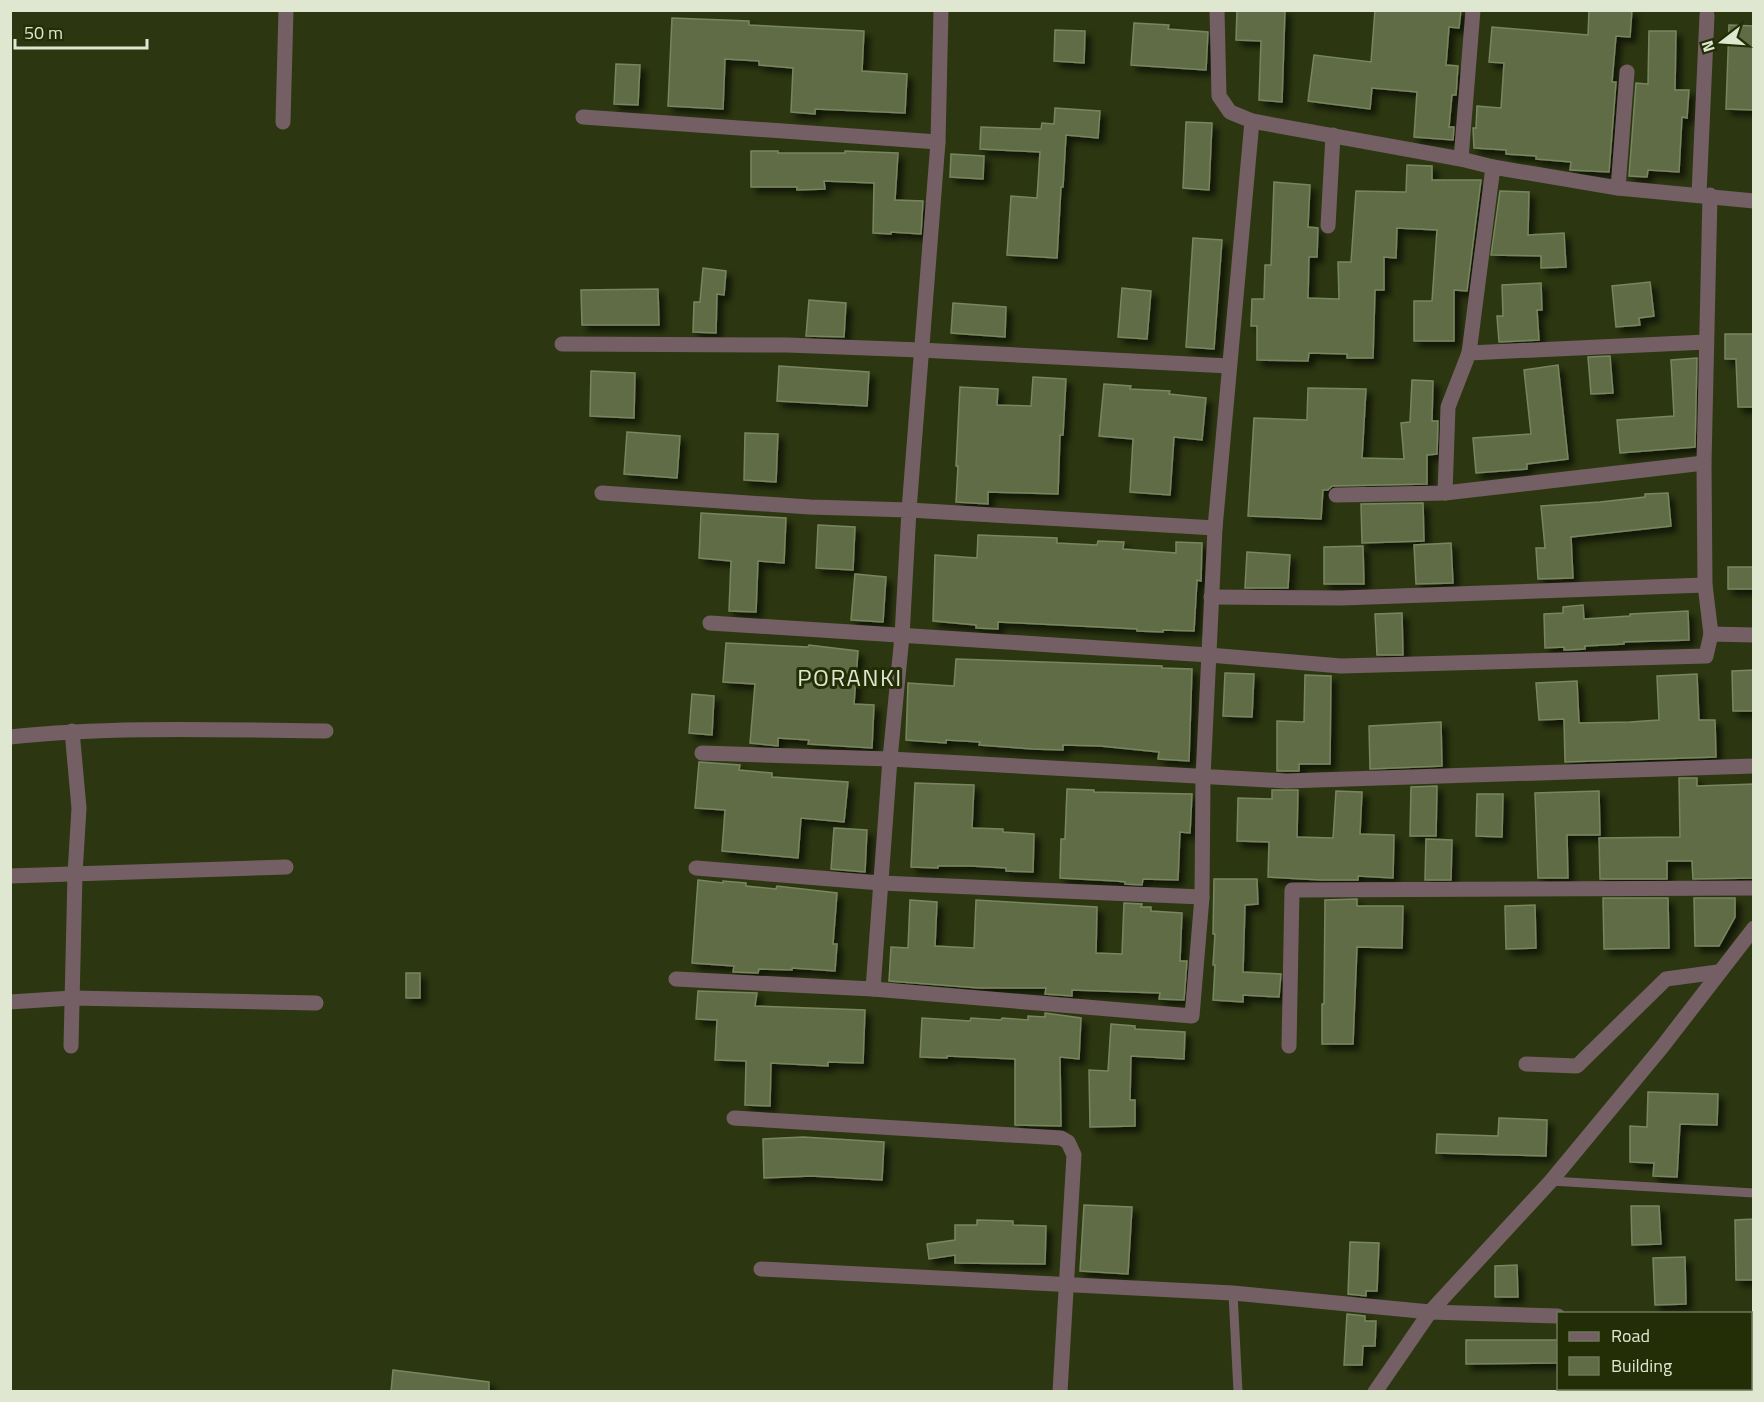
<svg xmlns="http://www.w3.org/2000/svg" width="1764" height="1402" font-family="'Titillium Web',sans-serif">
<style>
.building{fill:#5f6c45;stroke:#78865e;stroke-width:1.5;filter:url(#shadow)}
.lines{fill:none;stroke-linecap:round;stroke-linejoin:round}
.lane{stroke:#746064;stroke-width:9}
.street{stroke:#746064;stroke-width:15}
.labels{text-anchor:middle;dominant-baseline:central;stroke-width:6;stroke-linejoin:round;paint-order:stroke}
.quarter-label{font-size:24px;letter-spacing:1.5px;fill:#dfe7d1;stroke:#232d06}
</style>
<defs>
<filter id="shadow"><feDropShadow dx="5.5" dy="5.5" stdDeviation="3" flood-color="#0009"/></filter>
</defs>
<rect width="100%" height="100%" fill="#2c3711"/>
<g class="building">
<path d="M1237 10H1285L1282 102 1259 100 1261 41 1236 40Z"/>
<path d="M1375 10H1461L1459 28 1449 27 1446 65 1458 66 1456 95H1452L1449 127H1454L1453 140 1414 137 1417 92 1372 88 1370 109 1308 101 1314 55 1371 62Z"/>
<path d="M1589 10H1632L1630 37 1616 36 1612 82H1616L1609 172 1570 170 1571 162 1536 159V156L1506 154V150L1474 148 1473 128H1476L1477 106 1501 108 1504 63 1489 62 1492 27 1588 35Z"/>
<path d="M672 18 749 21V25L864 31 862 71 907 74 905 113 815 109V114L791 112 793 68 759 65V61L725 59 723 109 668 106Z"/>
<path d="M1134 23 1169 25 1168 29 1208 32 1206 70 1131 65Z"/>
<path d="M1729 25 1754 26V110L1726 109Z"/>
<path d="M1055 30 1085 31 1084 63 1054 61Z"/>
<path d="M1649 31H1676L1675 90H1689L1687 118 1682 117 1679 172 1648 170 1647 177 1629 176 1636 83 1648 84Z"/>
<path d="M616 64 640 65 638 105 614 104Z"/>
<path d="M1055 108 1100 111 1098 138 1066 135 1063 187H1061L1057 258 1007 255 1011 196 1037 198 1040 152 980 149 981 127 1041 129 1042 123 1054 124Z"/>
<path d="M1186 122 1212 123 1209 190 1183 188Z"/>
<path d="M751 151H778V153H845V151L898 153 895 200 923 201 921 234 891 232V234L873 233 874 183 824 181 825 189 797 190V187H751Z"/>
<path d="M951 154 984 156 983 179 950 177Z"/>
<path d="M1407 165 1432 166V180H1481L1467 291 1454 290V341H1414V301H1432L1437 230 1397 228 1396 258 1384 257V290H1375L1373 358H1347V354L1309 353 1308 361 1257 360V326H1251L1252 299H1264L1265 265H1271L1274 182 1310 185 1308 227 1318 228 1317 257H1309L1308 298 1339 299 1338 262H1351L1356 191 1406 192Z"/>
<path d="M1500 191 1529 192 1528 235 1564 233 1566 267 1541 268V256L1491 255Z"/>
<path d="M1193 238 1222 240 1214 349 1186 347Z"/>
<path d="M703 268 726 271 724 295 717 294 716 333 693 332 694 302H700Z"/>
<path d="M1650 282 1654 316 1639 318 1640 325 1616 327 1612 286Z"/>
<path d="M1541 283 1542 310H1537L1539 340 1499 342 1497 316H1503L1502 285Z"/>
<path d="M1122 288 1151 291 1147 339 1118 337Z"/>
<path d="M658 289 659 325H582L581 290Z"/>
<path d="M809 300 846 303 844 337 806 336Z"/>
<path d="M953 303 1006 307 1005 337 951 333Z"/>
<path d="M1725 334H1754V407H1738L1736 359H1725Z"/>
<path d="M1610 356 1613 393 1591 394 1588 357Z"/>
<path d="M1697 358 1695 447 1620 453 1617 420 1674 416 1671 360Z"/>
<path d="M1558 365 1568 459 1527 464V469L1476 473 1473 438 1531 434 1524 370Z"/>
<path d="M779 366 869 372 867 406 777 401Z"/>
<path d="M591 371 635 373 634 418 590 416Z"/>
<path d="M1033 377 1066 379 1063 435H1060L1058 494 988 492V504L956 502 958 466H956L960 387 998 389 997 405 1031 406Z"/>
<path d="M1412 380 1433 381 1432 421H1438L1437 454 1427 455V484L1332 486 1328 490H1323L1321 519 1248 516 1254 418 1307 420 1308 388 1366 389 1362 458 1404 459 1401 423 1410 422Z"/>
<path d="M1104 384 1131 386 1130 389 1170 391 1169 394 1206 398 1202 440 1174 437 1170 495 1130 492 1133 439 1099 436Z"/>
<path d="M627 432 680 436 677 478 624 474Z"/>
<path d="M745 433 778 434 776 482 744 480Z"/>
<path d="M1668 493 1671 526 1571 537 1573 578 1538 579 1536 548H1545L1541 506 1600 502 1645 497V494Z"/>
<path d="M1423 503 1424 541 1362 543 1361 504Z"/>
<path d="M701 513 786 518 784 563 758 561 756 612 729 611 731 561 699 558Z"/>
<path d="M818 525 855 527 853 570 816 568Z"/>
<path d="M978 535 1057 538V543L1097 545 1098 541 1124 542 1123 549 1176 553V542L1202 543 1201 581 1197 580 1194 631 1163 630V632L1137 631V629L998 622V629L976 628V625L933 621 935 555 977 558Z"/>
<path d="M1451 543 1453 583 1416 584 1414 545Z"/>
<path d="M1363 546 1364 584H1324V547Z"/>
<path d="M1247 552 1290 555 1288 588H1245Z"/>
<rect x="1728" y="567" width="26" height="22"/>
<path d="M855 574 886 577 883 622 851 620Z"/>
<path d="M1583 605 1584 619 1630 616V614L1688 611 1689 640 1624 642V644L1585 646V649L1567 650H1564V647L1545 648 1544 614 1563 613V607Z"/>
<path d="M1402 613 1403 655H1377L1375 614Z"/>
<path d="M726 643 808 647 809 645 858 651 854 704 874 705 872 748 808 744 809 740 778 738V746L750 743 755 684 723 682Z"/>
<path d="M956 659 1162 666V668L1192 669 1189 761 1158 759 1159 752 1100 746 1063 745V750L1032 749 979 745 980 742 946 740V743L906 740 908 683 954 686Z"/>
<path d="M1754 670V711H1733L1732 671Z"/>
<path d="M1225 673 1254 674 1252 717 1223 716Z"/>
<path d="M1697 674 1699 720H1715L1716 757 1565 762 1564 719 1539 720 1536 683 1577 681 1579 723 1630 722 1659 720 1657 676Z"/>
<path d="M1305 675 1331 676 1330 764H1299V771H1277V721L1304 722Z"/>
<path d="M692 694 714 696 712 735 689 733Z"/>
<path d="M1441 722 1442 766 1370 769 1369 726Z"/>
<path d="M699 762 740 765 739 770 772 773V777L848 782 844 822 801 818 798 858 722 851 725 810 695 808Z"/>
<path d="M1679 778H1697V786L1754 784V878L1693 879 1692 861H1667V879H1600L1599 838 1680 837Z"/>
<path d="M915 783 974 785 972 828 1003 829V832L1034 834 1033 872 1006 871V868L971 866H938V868L911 867Z"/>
<path d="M1437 786 1436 836H1410L1411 787Z"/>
<path d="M1067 789 1094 790V792L1192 794 1190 833 1180 832 1178 880 1143 879 1142 885 1125 884V882L1116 881 1060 878 1061 839H1065Z"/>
<path d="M1272 790H1298L1297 837 1333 838 1336 791 1362 792 1360 834 1394 835 1393 878 1358 876V880H1321L1268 877 1269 842 1237 841 1238 798 1272 799Z"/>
<path d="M1599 791 1600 835H1567L1568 878H1538L1535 793Z"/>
<path d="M1477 794H1503L1502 837 1476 836Z"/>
<path d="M834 828 867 830 865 872 831 869Z"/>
<path d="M1426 839 1452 840 1451 880H1425Z"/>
<path d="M1214 879H1257L1258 904 1245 905 1243 972 1281 974 1279 997 1243 995V1002L1213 1000 1215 965H1213L1215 934H1213Z"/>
<path d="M698 880 723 883V881L746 883V886L776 889 777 886 837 893 833 944H837L835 971 792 968V970L759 969 758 973 733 972 734 966 692 963Z"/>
<path d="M1603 898H1668L1669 948 1604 949Z"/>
<path d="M1694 898H1735V917L1719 946H1695Z"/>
<path d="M1357 899V906H1403L1402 948 1357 947 1353 1044H1322V1004H1324L1325 900Z"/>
<path d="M910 900 937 902 935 946 974 948 976 900 1097 907 1096 953 1122 954 1124 903 1142 904 1141 907H1151V911L1182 913 1180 961H1187L1184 1000 1159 999 1160 993 1072 990V996L1045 994 1046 988H979L889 981 891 947 908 948Z"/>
<path d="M1535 905 1536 948 1506 949 1505 906Z"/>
<rect x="406" y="973" width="14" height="25"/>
<path d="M698 991 757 993 755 1006 865 1010 863 1063 828 1062V1066L771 1063 770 1106 745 1105 746 1061 715 1060 717 1020 696 1019Z"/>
<path d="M1045 1013 1081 1018 1079 1059 1060 1057 1061 1126 1015 1125V1059L947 1056V1058L920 1057 922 1018 970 1021 971 1018 1001 1020 1002 1018 1028 1020V1016L1045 1017Z"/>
<path d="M1111 1024 1135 1026V1029L1185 1032 1184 1059 1131 1056 1130 1100H1135V1126L1090 1127 1089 1070 1108 1071Z"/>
<path d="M1648 1092 1718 1094 1717 1125 1680 1124 1677 1177 1653 1176 1654 1163 1630 1162V1126L1647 1127Z"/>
<path d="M1499 1118 1547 1120 1546 1156 1436 1153 1437 1134 1498 1136Z"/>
<path d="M803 1137 884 1142 882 1180 811 1176 764 1178 763 1139Z"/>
<path d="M1084 1205 1132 1207 1128 1274 1080 1271Z"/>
<path d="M1631 1206H1659L1661 1244 1632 1245Z"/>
<path d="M1754 1219V1280H1736L1735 1220Z"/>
<path d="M977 1220 1013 1221V1225L1046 1226 1045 1264 955 1263V1255L929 1259 927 1244 955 1240V1225H977Z"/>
<path d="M1350 1242 1379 1243 1377 1291H1366V1296L1348 1294Z"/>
<path d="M1685 1257 1686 1304 1655 1305 1653 1258Z"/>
<path d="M1517 1265 1518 1297H1495V1266Z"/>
<path d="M1347 1314 1365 1316V1321H1376L1375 1346H1363L1362 1365H1344Z"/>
<path d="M1466 1340H1558V1363L1466 1364Z"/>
<path d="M393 1370 489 1382V1392H391Z"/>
</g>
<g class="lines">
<g class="lane">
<path d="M1551 1181 1754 1193"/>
<path d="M1233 1293 1238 1392"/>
</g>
<g class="street">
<path d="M1217 10 1219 96 1230 112 1252 121 1461 159 1493 167 1618 188 1754 201"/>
<path d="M583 117 938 142 909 510 1215 528"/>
<path d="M283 122 286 10"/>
<path d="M938 142 941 10"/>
<path d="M1461 159 1473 10"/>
<path d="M1618 188 1627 72"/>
<path d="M1699 194 1707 15"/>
<path d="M1710 195 1704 463 1705 585 1711 634"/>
<path d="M1328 226 1333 135"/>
<path d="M562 344 787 345 920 350 1229 366"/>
<path d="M1469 353 1493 167"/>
<path d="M602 493 810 507 909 510 902 636 890 759 873 989"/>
<path d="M1445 493 1448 407 1469 353 1706 342"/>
<path d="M1336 495 1445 493 1704 463"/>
<path d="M1211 597 1341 598 1705 585"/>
<path d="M710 623 1209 655 1341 666 1706 656 1711 634 1754 635"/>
<path d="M10 737C115 726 220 730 326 731"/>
<path d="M702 753 890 759 1286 781 1754 766"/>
<path d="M696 868 881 883 1202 897"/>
<path d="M10 876 286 867"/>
<path d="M676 979 873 989 1192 1016 1202 897 1203 777 1215 528 1252 121"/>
<path d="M10 1002 72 998 316 1003"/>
<path d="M71 1046 75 874 79 808 72 731"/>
<path d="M1289 1046 1292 890 1754 888"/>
<path d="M1526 1064 1577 1066 1666 979 1718 972"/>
<path d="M734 1118 1061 1138 1068 1142 1074 1155 1060 1392"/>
<path d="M761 1269 1233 1293 1430 1312 1558 1316"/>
<path d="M1750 1322H1754"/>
<path d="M1375 1392 1430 1312 1551 1181 1662 1047 1754 928"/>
</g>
</g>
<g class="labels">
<g class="quarter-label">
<text x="850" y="677">PORANKI</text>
</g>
</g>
<rect width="1764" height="1402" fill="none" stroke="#dfe7d1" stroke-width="24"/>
<rect x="1557" y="1312" width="195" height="78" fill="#232d06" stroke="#6e7757" stroke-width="1.5"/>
<rect x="1569" y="1332" width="30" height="9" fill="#746064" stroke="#6e7757" stroke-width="1.5"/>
<text x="1611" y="1342" font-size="18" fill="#dfe7d1">Road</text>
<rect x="1569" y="1357" width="30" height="18" fill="#5f6c45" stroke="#6e7757" stroke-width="1.5"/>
<text x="1611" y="1372" font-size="18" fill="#dfe7d1">Building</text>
<g transform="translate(1722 42) rotate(253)" stroke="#232d06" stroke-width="4.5" paint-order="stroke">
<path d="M0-4.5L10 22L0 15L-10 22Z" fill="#dfe7d1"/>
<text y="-9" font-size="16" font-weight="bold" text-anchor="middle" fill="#dfe7d1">N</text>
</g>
<path d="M15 39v9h132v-9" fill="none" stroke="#dfe7d1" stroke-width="3"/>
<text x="24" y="39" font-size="18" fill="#dfe7d1" stroke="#232d06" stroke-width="4.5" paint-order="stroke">50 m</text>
</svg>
